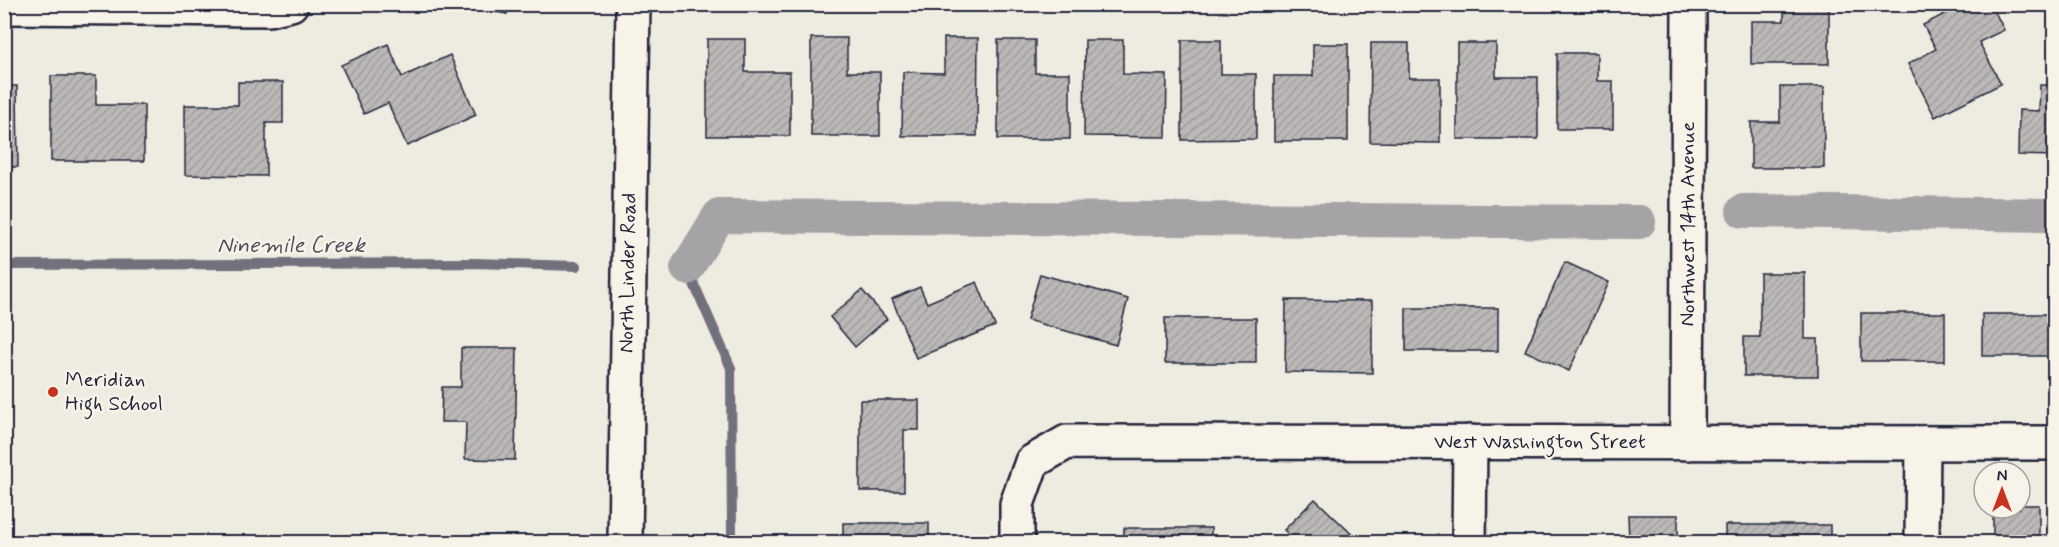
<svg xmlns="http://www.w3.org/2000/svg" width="2059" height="547" font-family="Mynerve,sans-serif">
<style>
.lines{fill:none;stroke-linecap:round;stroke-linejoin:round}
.stream{stroke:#716f7b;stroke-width:10}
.canal{stroke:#a6a3a6;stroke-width:34}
.building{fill:url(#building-hatch);stroke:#22223b;stroke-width:1.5}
.minor-casing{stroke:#22223b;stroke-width:38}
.major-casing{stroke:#22223b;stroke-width:38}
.minor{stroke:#f7f3e8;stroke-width:33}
.major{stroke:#f7f3e8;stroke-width:33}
.poi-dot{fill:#c8321e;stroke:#f7f3e8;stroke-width:2}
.labels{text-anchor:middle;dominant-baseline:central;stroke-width:5;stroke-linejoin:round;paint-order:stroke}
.street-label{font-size:21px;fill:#22223b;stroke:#f7f3e8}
.poi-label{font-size:21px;fill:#22223b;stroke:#f7f3e8;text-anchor:start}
.water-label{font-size:22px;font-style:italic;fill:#504f60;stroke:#f7f3e8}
</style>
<defs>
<pattern id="building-hatch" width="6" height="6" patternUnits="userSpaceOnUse" patternTransform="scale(1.5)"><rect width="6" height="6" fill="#bbb8b7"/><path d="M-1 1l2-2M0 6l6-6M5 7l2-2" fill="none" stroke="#a09e9e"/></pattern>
</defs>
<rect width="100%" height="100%" fill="#eeebe1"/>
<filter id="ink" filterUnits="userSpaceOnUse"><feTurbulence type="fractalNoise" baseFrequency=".0167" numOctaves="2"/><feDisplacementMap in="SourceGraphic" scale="12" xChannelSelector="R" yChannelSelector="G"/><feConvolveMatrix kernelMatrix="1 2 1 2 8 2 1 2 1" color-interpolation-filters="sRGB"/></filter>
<g filter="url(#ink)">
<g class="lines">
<g class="stream">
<path d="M4 265 474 263 577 266"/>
<path d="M684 268H687L731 368 732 542"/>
</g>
<g class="canal">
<path d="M1743 211 2054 215"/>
<path d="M687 268 719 216 1639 222"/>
</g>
</g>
<g class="building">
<path d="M455 4H508L507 14Z"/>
<path d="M1784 4H1829V64H1751V21H1784Z"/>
<path d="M1964 4H1991L2004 30 1979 42 2001 84 1935 117 1908 64 1936 49 1923 25Z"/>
<path d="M811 38H847V72H880V136H811Z"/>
<path d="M944 38H978L977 136H902L903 72 944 73Z"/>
<path d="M707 39H745V72H790V136H707Z"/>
<path d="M998 40H1035V73H1070V139H998Z"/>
<path d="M1085 40H1123V74L1167 75 1166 137 1084 136Z"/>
<path d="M1182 40H1221V74H1256V139L1182 140Z"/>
<path d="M1371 43H1409V78H1440V143L1370 142Z"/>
<path d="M1457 43H1496V77H1538V139H1457Z"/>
<path d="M388 44 402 77 450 55 476 115 407 146 388 103 364 114 341 65Z"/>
<path d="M1313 44H1348V141H1274V76H1313Z"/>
<path d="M1557 53H1597V81H1613V129H1557Z"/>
<path d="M51 76H96V105H144V161H51Z"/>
<path d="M238 82H283V123H266V176L185 175V105H238Z"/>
<path d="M2040 85H2054V156L2018 155 2019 110 2039 111Z"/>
<path d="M4 86H17L18 167H4Z"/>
<path d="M1780 87H1824V168H1751V122H1780Z"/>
<path d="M1565 262 1609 282 1569 371 1525 351Z"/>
<path d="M1760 273H1805V339H1818V376H1744V337H1760Z"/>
<path d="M1040 274 1128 299 1116 345 1027 320Z"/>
<path d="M977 282 995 326 916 358 892 299 920 287 927 303Z"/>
<path d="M862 290 887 319 855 347 830 317Z"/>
<path d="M1286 300 1372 301V373L1285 372Z"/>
<rect x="1406" y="308" width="92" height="43"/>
<rect x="1861" y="313" width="84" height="48"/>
<rect x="1982" y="314" width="72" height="42"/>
<rect x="1165" y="318" width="91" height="45"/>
<path d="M461 348H517L515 460 465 459 466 422H441L442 387H461Z"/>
<path d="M860 400H919V430H904V491H860Z"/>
<path d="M1315 499 1360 542H1297L1284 530Z"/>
<path d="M2020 505H2039V542H1993V508H2020Z"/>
<path d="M1628 515H1678V542H1595H1629Z"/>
<rect x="843" y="523" width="86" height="19"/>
<rect x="1725" y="525" width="105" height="17"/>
<rect x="1124" y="528" width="87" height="14"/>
</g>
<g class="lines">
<g class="minor-casing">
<g id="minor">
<path d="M4 7 269 9 291 4"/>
<path d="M1687 443 1689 4"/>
<path d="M1017 542V504L1032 462 1067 442 2054 443"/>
<path d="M1469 542 1470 442"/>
<path d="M1922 542 1923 443"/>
</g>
</g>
<g class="major-casing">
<path id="major" d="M625 542 633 4"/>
</g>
<use href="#minor" class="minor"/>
<use href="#major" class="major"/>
</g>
</g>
<circle class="poi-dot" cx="53" cy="392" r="6"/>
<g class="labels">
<g class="street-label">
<text transform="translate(1688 224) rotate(-90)">Northwest 14th Avenue</text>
<text transform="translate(628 273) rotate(-89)">North Linder Road</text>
<text x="1540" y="442">West Washington Street</text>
</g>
<g class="poi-label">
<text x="65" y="380">Meridian<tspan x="65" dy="24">High School</tspan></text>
</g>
<g class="water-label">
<text x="291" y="246">Ninemile Creek</text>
</g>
</g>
<rect width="2059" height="547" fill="none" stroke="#f7f3e8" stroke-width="24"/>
<rect x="12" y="12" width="2035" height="523" fill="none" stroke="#22223b" stroke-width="2" filter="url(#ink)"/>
<g transform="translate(2002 490)"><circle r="28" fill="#f7f3e8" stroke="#a29fa3" stroke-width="1.5"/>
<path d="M0-4.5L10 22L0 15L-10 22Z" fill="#c8321e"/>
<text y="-9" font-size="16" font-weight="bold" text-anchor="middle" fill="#22223b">N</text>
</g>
</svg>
